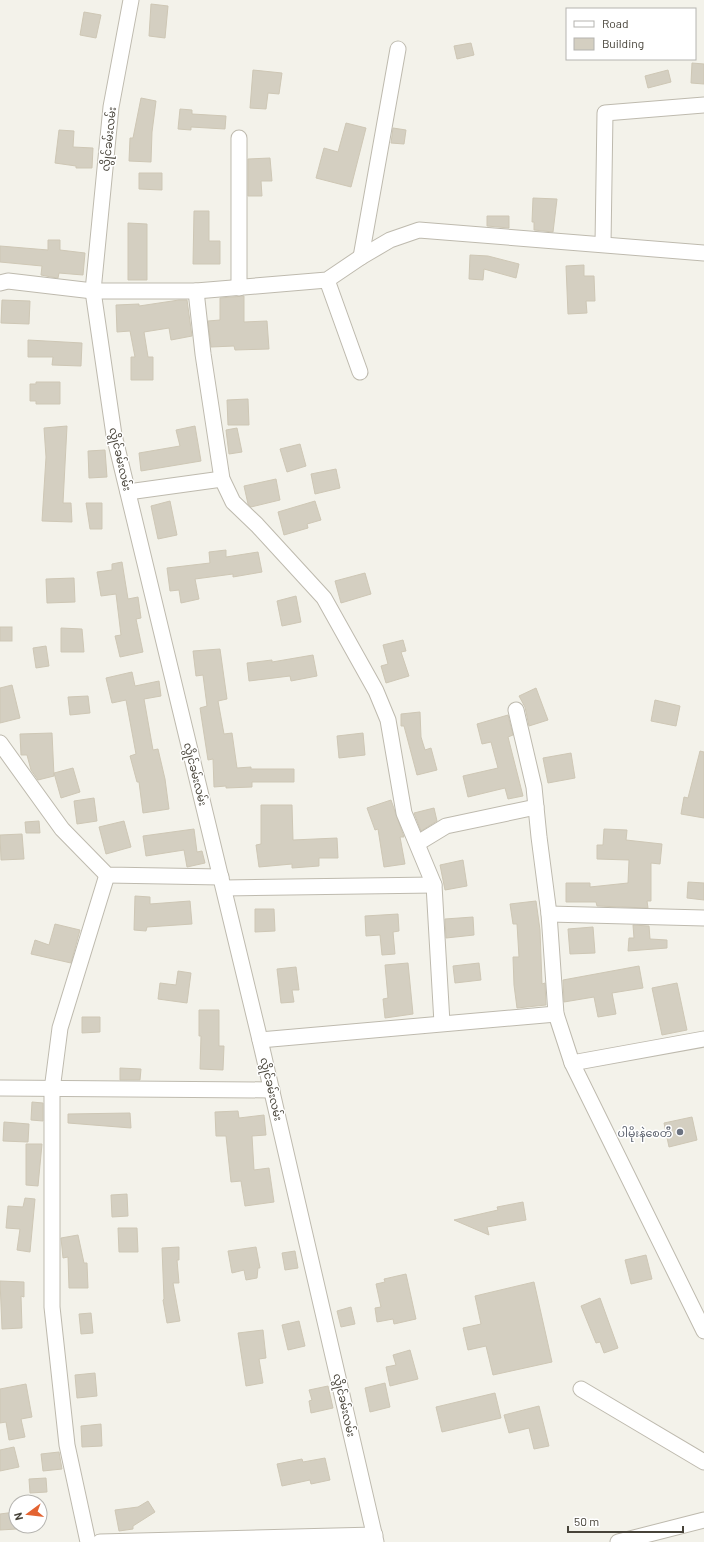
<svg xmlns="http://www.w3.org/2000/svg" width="704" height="1542" font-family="Barlow,'Noto Sans Myanmar',sans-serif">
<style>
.building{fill:#d4cfc1;stroke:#cec7b5}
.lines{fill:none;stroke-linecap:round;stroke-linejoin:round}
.minor-casing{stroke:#bebaae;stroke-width:17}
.minor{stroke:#fff;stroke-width:15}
.worship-dot{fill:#6b7280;stroke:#fff;stroke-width:1.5}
.labels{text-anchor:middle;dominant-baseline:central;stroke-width:3;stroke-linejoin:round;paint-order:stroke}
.street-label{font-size:11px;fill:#474339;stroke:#fff}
.worship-label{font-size:11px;fill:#5b616d;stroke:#fff;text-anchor:end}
</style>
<rect width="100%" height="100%" fill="#f3f2ea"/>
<g class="building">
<path d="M151 4 168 6 165 38 149 36Z"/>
<path d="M84 12 101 15 96 38 80 35Z"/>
<path d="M471 43 474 55 457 59 454 46Z"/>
<path d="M692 63 704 64V84L691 83Z"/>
<path d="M253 70 282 73 279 94 268 93 266 109 250 108Z"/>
<path d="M668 70 671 82 648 88 645 76Z"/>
<path d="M141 98 156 101 152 132 151 162 129 161 130 138H133Z"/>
<path d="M180 109 192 110V114L226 116 225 129 191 127V130L178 129Z"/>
<path d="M346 123 366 128 351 187 316 178 324 148 338 152Z"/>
<path d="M393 128 406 130 404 144 391 143Z"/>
<path d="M59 130 74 131 73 147 93 148 92 168H76V166L55 163Z"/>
<path d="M270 158 272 181H261L262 196H248V159Z"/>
<path d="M139 173H162V190L139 189Z"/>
<path d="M533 198 557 199 553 232 534 230V222H532Z"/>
<path d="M194 211H209V241H220V264H193Z"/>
<path d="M487 216H509V228L487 226Z"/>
<path d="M128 223 147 224V280H128Z"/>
<path d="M48 240H60V250L85 253 83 275 59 273 58 278 51 277 41 275 42 266 0 262V246L48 250Z"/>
<path d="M470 255 488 256 519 264 516 278 484 269 483 280 469 279Z"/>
<path d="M584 265V276H594L595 301H586L587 313 568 314 566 266Z"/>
<path d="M244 296V322L267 321 269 349 235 350 234 346 211 347 208 321 220 320V298Z"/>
<path d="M2 300 30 301 29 324 1 323Z"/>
<path d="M179 300H187L192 336 171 340 169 328 144 332 148 357H153V380H131V357H135L130 331 117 332 116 305 139 304V306Z"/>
<path d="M28 340 82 343 81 366 52 365 53 357H28Z"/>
<path d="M36 382H60V404H36V401H30V384H36Z"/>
<path d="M248 399 249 425H228L227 400Z"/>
<path d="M67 426 63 503H71L72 522 42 521 46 457 44 428Z"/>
<path d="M195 426 201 461 141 471 139 453 180 446 176 430Z"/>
<path d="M237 428 242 452 229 454 226 430Z"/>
<path d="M300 444 306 466 287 472 280 449Z"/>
<path d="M105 450 107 477 89 478 88 451Z"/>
<path d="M336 469 340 488 315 494 311 474Z"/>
<path d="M276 479 280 500 251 507 248 504 244 486Z"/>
<path d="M170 501 177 535 158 539 151 506Z"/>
<path d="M315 501 321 520 307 524 308 528 284 535 278 512Z"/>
<path d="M86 503H102V529H90Z"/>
<path d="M226 550V557L258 552 262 572 233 577V574L195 579 199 599 181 603 179 590 170 591 167 568 210 563 209 552Z"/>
<path d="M122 562 128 599 138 597 141 618 136 619 143 652 120 657 115 636 121 635 116 594 101 596 97 572 112 570V564Z"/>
<path d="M365 573 371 594 341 603 335 581Z"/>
<path d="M74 578 75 602 47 603 46 579Z"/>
<path d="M296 596 301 622 282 626 277 601Z"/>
<rect x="0" y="627" width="12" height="14"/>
<path d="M61 628 82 629 84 652H61Z"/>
<path d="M403 640 406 651 401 652 409 676 386 683 381 666 388 664 383 645Z"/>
<path d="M46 646 49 666 36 668 33 648Z"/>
<path d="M220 649 227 699 218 701 224 734 232 733 237 768 251 767V769H294V782H252V787L226 788V786L214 787 213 759 208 760 200 708 207 706 203 675 196 676 193 651Z"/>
<path d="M313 655 317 676 291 681 290 676 249 681 247 663 272 660V662Z"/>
<path d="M132 672 135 686 159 681 161 696 144 699 153 750 158 749 165 779 169 809 143 813 139 782H137L130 756 136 754 126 700 112 703 106 678Z"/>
<path d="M12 685 20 718 0 723V688Z"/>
<path d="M536 688 548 720 529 726 525 707 519 696Z"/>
<path d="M88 696 90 713 70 715 68 697Z"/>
<path d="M655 700 680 706 676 726 651 721Z"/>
<path d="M420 712 421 737 425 750 431 748 437 770 417 775 404 726H401V714Z"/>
<path d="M508 715 513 735 508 737 523 796 508 799 505 788 468 797 463 776 498 768 491 742 482 744 477 724Z"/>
<path d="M52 733 54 776 38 780 31 770 27 755H21L20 734Z"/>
<path d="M363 733 365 755 339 758 337 736Z"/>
<path d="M700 751 704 752V818L681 814 684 797 688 798Z"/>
<path d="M571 753 575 778 548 783 543 758Z"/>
<path d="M73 768 80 792 61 798 54 773Z"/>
<path d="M94 798 97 821 77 824 74 801Z"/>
<path d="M391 800 404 837H400L405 864 384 867 378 829 375 830 367 808Z"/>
<path d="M261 805H292L293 840 337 838 338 858H319V866L292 868V864L259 867 256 845 261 844Z"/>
<path d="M434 808 437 821 421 831 414 813Z"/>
<path d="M39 821 40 833H26L25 822Z"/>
<path d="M124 821 131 847 106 854 99 827Z"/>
<path d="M194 829 197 852 202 851 205 863 187 867 184 850 146 856 143 836Z"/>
<path d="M604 829 627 830 626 840 662 844 660 864 651 863V901H647L648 908 597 906 596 902H566V883H590V887L628 883 629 860 597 859V845H603Z"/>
<path d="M22 834 24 859 1 860 0 835Z"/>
<path d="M463 860 467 886 445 890 440 865Z"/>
<path d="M688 882 704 883V900L687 898Z"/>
<path d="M135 896 150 897V904L190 901 192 924 147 927 146 931 134 930Z"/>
<path d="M536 901 540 930 542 984 545 983 546 1005 517 1008 514 985 513 957H519L517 924H513L510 904Z"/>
<path d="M255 909H274L275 931 255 932Z"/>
<path d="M398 914 399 931 393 932 395 954 382 955 380 935 366 936 365 916Z"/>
<path d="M473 917 474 935 446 938 445 919Z"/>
<path d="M55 924 80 930 71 963 31 954 35 940 49 945Z"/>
<path d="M633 925 649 926 650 939 667 940V948L628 951 629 938H634Z"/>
<path d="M593 927 595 953 570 954 568 929Z"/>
<path d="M408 963 413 1014 385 1018 383 999 388 998 385 965Z"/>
<path d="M479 963 481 980 455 983 453 966Z"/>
<path d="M639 966 643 988 612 993 616 1014 598 1017 594 997 564 1002 563 980Z"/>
<path d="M296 967 299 990H292L294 1002 281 1003 277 969Z"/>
<path d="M178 971 191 973 187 1003 158 999 160 983 176 985Z"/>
<path d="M677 983 687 1030 662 1035 652 988Z"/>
<path d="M199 1010H219V1046H224L223 1070 200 1069 201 1036H199Z"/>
<path d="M82 1017H100V1032L82 1033Z"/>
<path d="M120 1068 141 1069 140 1080H120Z"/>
<path d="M32 1102 43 1103V1121L31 1120Z"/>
<path d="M238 1111 239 1118 264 1115 266 1135 252 1136 254 1170 269 1168 274 1202 245 1206 241 1181 231 1182 226 1136H216L215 1112Z"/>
<path d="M130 1113 131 1128 68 1123V1114Z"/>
<path d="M692 1117 697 1140 669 1147 664 1123Z"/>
<path d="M4 1122 29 1124 28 1142 3 1141Z"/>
<path d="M26 1144H42L38 1186 26 1185Z"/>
<path d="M127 1194 128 1216 112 1217 111 1195Z"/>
<path d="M25 1198 35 1199 30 1252 17 1250 20 1229 6 1228 8 1206 23 1207Z"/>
<path d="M523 1202 526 1220 487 1227 489 1235 454 1220 498 1210 497 1207Z"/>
<path d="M118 1228H137L138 1252H119Z"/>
<path d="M78 1235 84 1263H87L88 1288H69L68 1257 63 1258 61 1238Z"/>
<path d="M179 1247V1260H177L179 1283H173L180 1321 167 1323 163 1300 164 1299 162 1248Z"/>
<path d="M256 1247 260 1268H258L257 1278 246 1280 244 1270 232 1273 228 1251Z"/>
<path d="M295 1251 298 1268 285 1270 282 1253Z"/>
<path d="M646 1255 652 1279 631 1284 625 1260Z"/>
<path d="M406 1274 416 1319 394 1324 393 1319 377 1322 375 1308 381 1307 376 1284 385 1282 384 1279Z"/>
<path d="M0 1281 24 1282V1297L21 1296 22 1328 2 1329Z"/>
<path d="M534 1282 552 1362 493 1375 486 1346 468 1350 463 1328 481 1324 475 1296Z"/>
<path d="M600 1298 618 1348 604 1353 600 1342 596 1343 581 1306Z"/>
<path d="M351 1307 355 1324 341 1327 337 1311Z"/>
<path d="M91 1313 93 1333 81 1334 79 1314Z"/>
<path d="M299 1321 305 1346 288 1350 282 1325Z"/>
<path d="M263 1330 266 1358 259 1359 263 1383 246 1386 238 1333Z"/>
<path d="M410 1350 418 1379 390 1386 386 1367 396 1365 393 1355Z"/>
<path d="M95 1373 97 1396 77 1398 75 1375Z"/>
<path d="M385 1383 390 1407 370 1412 365 1388Z"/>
<path d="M26 1384 32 1417 21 1419 25 1437 9 1440 6 1422 0 1423V1389Z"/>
<path d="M328 1386 333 1408 311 1413 309 1401 312 1400 309 1390Z"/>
<path d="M495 1393 501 1418 442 1432 436 1407Z"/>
<path d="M539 1406 549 1446 534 1449 529 1428 509 1433 504 1415Z"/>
<path d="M101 1424 102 1446 82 1447 81 1426Z"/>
<path d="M14 1447 19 1467 0 1471V1450Z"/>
<path d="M59 1452 62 1469 43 1471 41 1454Z"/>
<path d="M325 1458 330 1480 311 1484 310 1480 282 1486 277 1464 302 1459 303 1462Z"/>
<path d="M46 1478 47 1492 30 1493 29 1479Z"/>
<path d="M148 1501 155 1512 133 1526V1529L119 1531 115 1510 138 1507Z"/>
<path d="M15 1512 17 1529 0 1530V1514Z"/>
</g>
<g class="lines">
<g class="minor-casing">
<g id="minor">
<path d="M131 0 111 107 93 291 114 435 260 1040 376 1542"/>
<path d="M603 244 605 113 704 105"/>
<path d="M361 257 398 49"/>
<path d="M327 280 360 372"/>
<path d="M0 283 8 281 93 291H196L327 280 361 257 390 240 419 230 704 253"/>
<path d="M239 288V138"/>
<path d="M196 291 203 354 222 479 233 502 257 525 324 598 376 691 388 720 404 813 434 885 442 1023"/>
<path d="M128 492 222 479"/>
<path d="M516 710 534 787 539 837 549 914 556 1014 572 1063 704 1331"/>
<path d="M0 743 62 829 107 875 221 877"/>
<path d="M418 843 446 826 536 807"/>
<path d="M224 888 434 885"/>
<path d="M549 914 704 918"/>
<path d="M260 1040 556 1014"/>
<path d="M572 1063 704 1039"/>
<path d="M0 1088 272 1090"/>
<path d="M581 1389 704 1462"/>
<path d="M88 1542 67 1445 52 1307V1090L60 1028 107 875"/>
<path d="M100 1542 375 1535"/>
<path d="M618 1542 704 1520"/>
</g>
</g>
<use href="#minor" class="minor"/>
</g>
<circle class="worship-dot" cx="680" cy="1132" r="4"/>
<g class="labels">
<g class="street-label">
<text transform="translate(108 139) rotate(-84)">လွိုင်ခမ်းလမ်း</text>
<text transform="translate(121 459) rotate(77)">လွိုင်ခမ်းလမ်း</text>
<text transform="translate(196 774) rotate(76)">လွိုင်ခမ်းလမ်း</text>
<text transform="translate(272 1089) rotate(77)">လွိုင်ခမ်းလမ်း</text>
<text transform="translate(345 1405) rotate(77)">လွိုင်ခမ်းလမ်း</text>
</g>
<g class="worship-label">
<text x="672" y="1132">ပါမိုးနဲစေတီ</text>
</g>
</g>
<rect x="566" y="8" width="130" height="52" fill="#ffffff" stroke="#b5b4b0"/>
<rect x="574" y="21" width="20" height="6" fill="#ffffff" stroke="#b5b4b0"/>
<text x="602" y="28" font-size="12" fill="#474339">Road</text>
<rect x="574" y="38" width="20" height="12" fill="#d4cfc1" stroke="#b5b4b0"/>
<text x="602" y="48" font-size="12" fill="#474339">Building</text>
<g transform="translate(28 1514) rotate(255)"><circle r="19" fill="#ffffff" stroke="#b5b4b0"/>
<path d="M0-3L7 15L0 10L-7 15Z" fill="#e36331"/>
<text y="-6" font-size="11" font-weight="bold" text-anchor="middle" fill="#474339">N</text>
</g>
<path d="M568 1526v6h115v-6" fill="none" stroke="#474339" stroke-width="2"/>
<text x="574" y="1526" font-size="12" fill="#474339" stroke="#ffffff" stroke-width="3" paint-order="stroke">50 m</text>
</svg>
